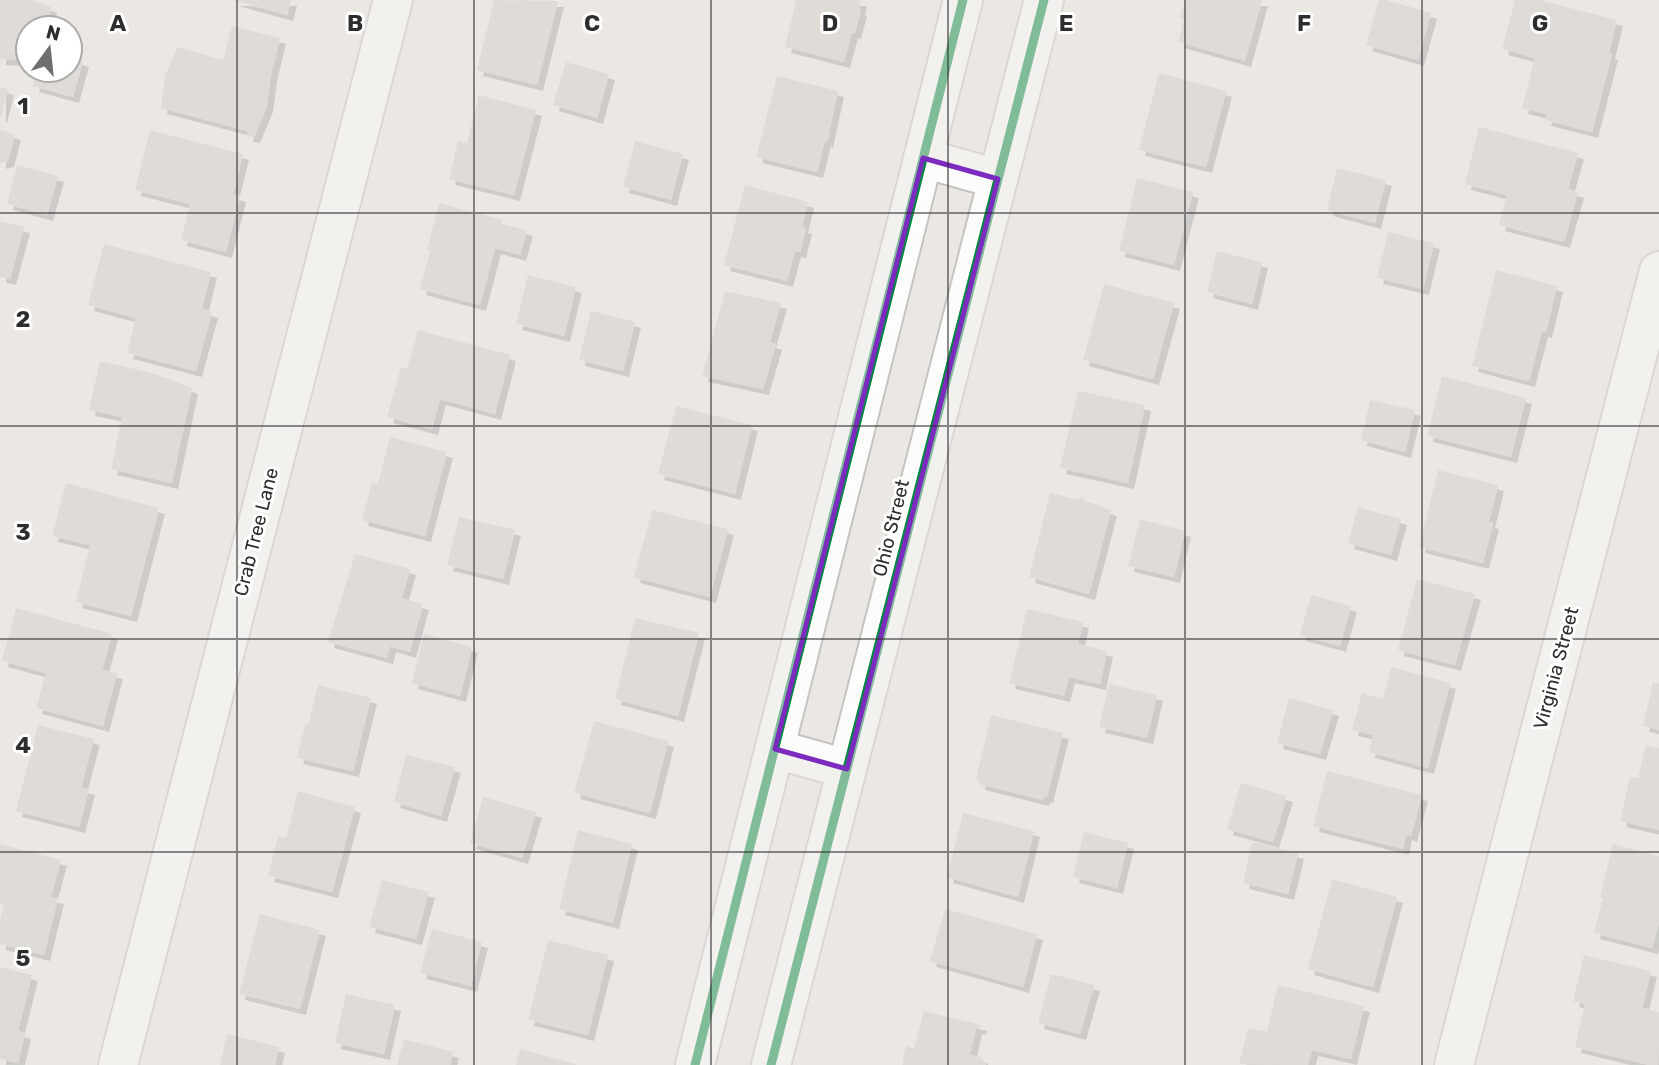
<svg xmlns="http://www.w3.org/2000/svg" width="1659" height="1065" font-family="Rubik,sans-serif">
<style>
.building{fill:#d0cecb;filter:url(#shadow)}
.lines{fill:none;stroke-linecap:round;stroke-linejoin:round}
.street-casing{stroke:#c5c4c3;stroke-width:42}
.secondary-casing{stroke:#c5c4c3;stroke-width:42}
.street{stroke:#fcfcfb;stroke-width:38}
.secondary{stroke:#fcfcfb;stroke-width:38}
.cycleway-casing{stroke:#fff;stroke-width:13}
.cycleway{stroke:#00873e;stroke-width:9}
.marked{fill:none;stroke:#7b2cbf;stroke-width:5;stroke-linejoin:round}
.grid{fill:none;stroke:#2d2d2d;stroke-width:2;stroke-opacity:0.55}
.labels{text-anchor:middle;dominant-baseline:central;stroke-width:6;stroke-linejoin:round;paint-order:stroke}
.street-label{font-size:19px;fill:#2d2d2d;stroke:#fff}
.grid-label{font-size:23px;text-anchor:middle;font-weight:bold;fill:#2d2d2d;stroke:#fff;stroke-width:6;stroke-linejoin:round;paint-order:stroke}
</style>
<defs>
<filter id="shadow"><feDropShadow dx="6" dy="6" stdDeviation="0" flood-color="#0004"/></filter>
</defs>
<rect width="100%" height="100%" fill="#ebe8e4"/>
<g class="building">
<path d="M0 0H31L51 7 46 28H28V38L22 36 16 60 0 59Z"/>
<path d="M233 0H291L287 15Z"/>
<path d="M494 0 558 1 537 85 477 70Z"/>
<path d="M796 0H861L859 9 861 10 855 33 852 32 844 62 785 47Z"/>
<path d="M1185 0H1262L1245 61 1178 42 1184 20 1180 18Z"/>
<path d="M1379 0H1386L1431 13 1418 60 1366 45Z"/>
<path d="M1515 0H1539L1617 20 1609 53 1612 54 1592 132 1545 120 1547 114 1522 108 1535 58 1502 49Z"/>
<path d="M232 26 280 38 271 75 267 106 254 137 247 136 248 131 161 108 165 76 177 47 223 60Z"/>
<path d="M70 57 83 61 73 97 33 86 37 70H70Z"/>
<path d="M566 62 609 74 597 118 553 105Z"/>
<path d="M1159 73 1226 91 1206 167 1139 150Z"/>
<path d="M777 76 838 91 827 142 825 140 817 172 756 157Z"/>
<path d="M0 87 8 89 1 117H0Z"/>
<path d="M479 95 536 110 514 195 449 179 458 141 467 143Z"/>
<path d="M1479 127 1578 153 1568 189 1578 192 1564 242 1499 225 1507 195 1465 184Z"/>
<path d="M0 130 15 134 8 161 0 163Z"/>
<path d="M150 130 243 154 233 194 240 196 226 252 181 240 190 204 135 190Z"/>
<path d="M635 141 683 154 671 200 623 187Z"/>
<path d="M17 165 58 176 47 215 7 204Z"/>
<path d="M1337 168 1386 180 1375 223 1327 210Z"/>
<path d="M1137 178 1193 192 1174 265 1119 251Z"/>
<path d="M745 185 808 202 802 227 806 228 800 252 795 251 787 281 724 265Z"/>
<path d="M439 203 503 220 502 224 527 230 520 255 495 248 480 305 420 289 430 251 427 250Z"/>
<path d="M0 221 24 227 10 279 0 277Z"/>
<path d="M1388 232 1434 243 1423 289 1377 278Z"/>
<path d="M104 244 211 272 202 309 212 312 196 371 127 353 136 318 88 305Z"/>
<path d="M1217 251 1262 262 1252 304 1207 292Z"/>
<path d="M1496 270 1557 286 1546 332 1542 331 1529 381 1472 366Z"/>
<path d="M528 275 576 287 564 336 516 324Z"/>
<path d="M1104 284 1174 303 1153 379 1083 360Z"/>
<path d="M725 291 781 303 770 342 776 344 763 389 702 376Z"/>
<path d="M591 311 635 322 623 371 579 360Z"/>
<path d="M418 330 510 355 495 414 440 399 432 429 387 417 401 367 407 369Z"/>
<path d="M100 361 152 373 192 388 172 483 111 469 122 417 89 410Z"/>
<path d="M1442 376 1526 398 1511 457 1427 436Z"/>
<path d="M1078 391 1145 405 1128 483 1060 468Z"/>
<path d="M1370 400 1415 410 1405 452 1361 440Z"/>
<path d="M676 406 752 425 735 494 658 474Z"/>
<path d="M390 437 447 452 425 536 362 520 372 483 378 484Z"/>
<path d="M1438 470 1498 485 1489 522 1493 523 1483 563 1419 547Z"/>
<path d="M66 483 159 508 131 616 76 602 90 545 52 536Z"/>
<path d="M1050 493 1075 499 1082 497 1086 501 1111 510 1089 594 1029 577Z"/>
<path d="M1358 507 1401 519 1391 555 1348 543Z"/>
<path d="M652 510 728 529 710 597 634 577Z"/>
<path d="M459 517 515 530 503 579 447 565Z"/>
<path d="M1140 519 1185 531 1174 577 1128 566Z"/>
<path d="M355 554 410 569 402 598 423 604 410 652 390 646 387 658 328 642Z"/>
<path d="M1417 579 1475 594 1455 665 1398 650Z"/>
<path d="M1311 595 1351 606 1340 646 1300 635Z"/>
<path d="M16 608 112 634 102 670 117 673 103 726 36 708 46 673 2 661Z"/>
<path d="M1027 609 1083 622 1078 644 1107 651 1100 684 1069 677 1064 696 1009 683Z"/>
<path d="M635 618 699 633 678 716 615 699Z"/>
<path d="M424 634 472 647 460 696 412 683Z"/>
<path d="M1391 667 1450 683 1428 768 1369 752 1373 735 1352 730 1362 693 1383 699Z"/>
<path d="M1653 682 1659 684V730L1643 726Z"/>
<path d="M1109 684 1157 695 1147 738 1099 727Z"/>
<path d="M318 685 371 698 353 771 297 758 305 725H308Z"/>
<path d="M1289 698 1333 710 1320 754 1277 743Z"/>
<path d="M991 715 1063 733 1047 797H1044L1043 800 979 784 980 780 976 779Z"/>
<path d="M594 721 668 741 650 813 574 793Z"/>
<path d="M38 725 94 739 81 787 89 789 79 827 16 811Z"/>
<path d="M1646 745 1659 748V830L1620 821 1630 777 1638 778Z"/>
<path d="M406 755 455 767 441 816 394 802Z"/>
<path d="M1327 771 1422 795 1411 836 1406 834 1403 849 1313 826Z"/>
<path d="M1241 783 1287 796 1273 842 1227 829Z"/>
<path d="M298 791 355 807 332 892 268 876 278 836 286 838Z"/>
<path d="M483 797 536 812 522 858 470 843Z"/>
<path d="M963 813 1034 831 1018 897 947 877Z"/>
<path d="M578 830 632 844 613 923 559 909Z"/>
<path d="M1084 832 1128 843 1117 888 1073 877Z"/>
<path d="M1252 842 1298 853 1288 894 1243 883Z"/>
<path d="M0 844 61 860 51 897 58 898 44 955 0 944V920L4 904 0 903Z"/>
<path d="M1613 844 1659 856V922L1652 948 1594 933 1603 898 1600 897Z"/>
<path d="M1332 879 1397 897 1373 987 1308 969Z"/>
<path d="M382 880 429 892 416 939 369 927Z"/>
<path d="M945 909 1037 934 1023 987 930 961Z"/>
<path d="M260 914 320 930 300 1009 239 994Z"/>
<path d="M432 929 482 942 471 986 420 973Z"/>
<path d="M548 940 608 955 588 1035 528 1020Z"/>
<path d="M1584 955 1651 971 1642 1008 1659 1012 1658 1065H1649L1575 1047 1585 1004 1573 1001Z"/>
<path d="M0 967 32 975 18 1031 25 1033 18 1063 0 1059Z"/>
<path d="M1051 974 1094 985 1080 1034 1038 1023Z"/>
<path d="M1278 985 1364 1006 1351 1059 1312 1050 1308 1065 1239 1064 1248 1028 1267 1032Z"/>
<path d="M346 994 395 1005 384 1054 335 1043Z"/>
<path d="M924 1011 981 1025 980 1029 976 1028 970 1055 981 1057 986 1065H902L906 1046 914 1049Z"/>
<path d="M227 1034 279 1047 275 1065H220Z"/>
<path d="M404 1039 453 1052 450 1065H397Z"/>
<path d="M520 1049 576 1064V1065H516Z"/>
</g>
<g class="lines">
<g class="street-casing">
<g id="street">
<path d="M118 1065 393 0"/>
<path d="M1454 1065 1659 271"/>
</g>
</g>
<g class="secondary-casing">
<g id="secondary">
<path d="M923 158 998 179"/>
<path d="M775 749 847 769"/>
<path d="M695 1065 963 0"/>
<path d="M771 1065 1044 0"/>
</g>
</g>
<use href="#street" class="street"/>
<use href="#secondary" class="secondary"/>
<g class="cycleway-casing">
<g id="cycleway">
<path d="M695 1065 963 0"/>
<path d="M771 1065 1044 0"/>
</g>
</g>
<use href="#cycleway" class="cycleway"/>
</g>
<path d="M0 0H1659V1065H0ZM923 158 998 179 847 769 775 749Z" fill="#ebe8e4" fill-opacity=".55" fill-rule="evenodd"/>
<path class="marked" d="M923 158 998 179 847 769 775 749Z"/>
<path class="grid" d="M237 0V1065M474 0V1065M711 0V1065M948 0V1065M1185 0V1065M1422 0V1065M0 213H1659M0 426H1659M0 639H1659M0 852H1659"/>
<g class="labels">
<g class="street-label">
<text transform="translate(891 528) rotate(-76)">Ohio Street</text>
<text transform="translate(256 532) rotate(-76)">Crab Tree Lane</text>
<text transform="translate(1556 668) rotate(-75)">Virginia Street</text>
</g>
</g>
<g class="grid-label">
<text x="118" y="31">A</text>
<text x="355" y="31">B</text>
<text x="592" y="31">C</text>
<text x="830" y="31">D</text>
<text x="1066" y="31">E</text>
<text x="1304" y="31">F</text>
<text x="1540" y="31">G</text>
<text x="23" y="114">1</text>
<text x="23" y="327">2</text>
<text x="23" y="540">3</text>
<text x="23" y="753">4</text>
<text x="23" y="966">5</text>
</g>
<g transform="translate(49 49) rotate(15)"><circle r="33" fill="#ffffff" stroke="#ababab" stroke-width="2"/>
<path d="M0-5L12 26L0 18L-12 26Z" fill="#706e6d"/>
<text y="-10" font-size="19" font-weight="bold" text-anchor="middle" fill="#2d2d2d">N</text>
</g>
</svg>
